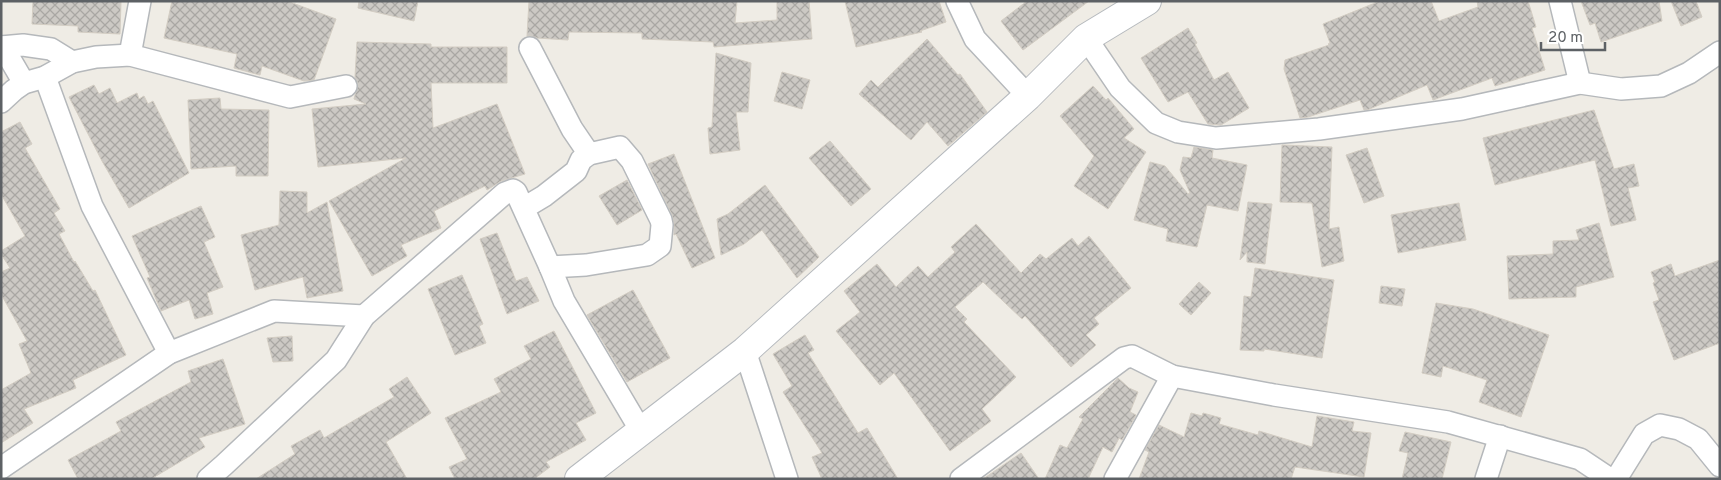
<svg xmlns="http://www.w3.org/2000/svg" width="1721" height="480" font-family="Overpass,sans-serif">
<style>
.building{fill:url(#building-cross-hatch);stroke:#d3cdc3}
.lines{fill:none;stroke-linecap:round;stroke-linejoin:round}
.street-casing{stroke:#b5b8bb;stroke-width:24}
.secondary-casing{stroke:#b6babe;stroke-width:30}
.street{stroke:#fff;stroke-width:21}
.secondary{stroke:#fff;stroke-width:28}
</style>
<defs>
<pattern id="building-cross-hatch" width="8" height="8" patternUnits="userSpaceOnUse" patternTransform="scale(1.25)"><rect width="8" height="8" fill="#ccc9c4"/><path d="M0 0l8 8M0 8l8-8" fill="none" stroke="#a9a7a3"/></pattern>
</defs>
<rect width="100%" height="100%" fill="#efece5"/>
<g class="building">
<path d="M33 1H121L120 34 78 32V26L32 24Z"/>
<path d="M172 1H287L336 19 314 80 304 81 262 66 260 75 234 68 237 54 164 38Z"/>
<path d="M359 1H418L414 21 358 8Z"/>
<path d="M529 1H737L735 23 777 20V1H809L812 39 714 47 713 42 642 39V33L569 32 568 40 537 38 531 36H527Z"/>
<path d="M845 1H939L946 22 920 31 922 32 856 47Z"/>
<path d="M1027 1H1089L1023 50 1001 21Z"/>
<path d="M1380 1H1431L1439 21 1478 7 1477 1H1528L1536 27 1532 28 1545 70 1495 86 1492 78 1433 100 1427 85 1367 110H1364L1360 100 1308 117 1300 118 1284 69 1285 60 1329 45 1328 44 1330 43 1323 24Z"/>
<path d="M1581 1H1659L1662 21 1601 42 1595 23 1590 25Z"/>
<path d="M1671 1H1696L1702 17 1681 26Z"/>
<path d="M1188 28 1197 43 1195 44 1214 80 1228 72 1249 108 1221 125 1208 124 1188 92 1168 102 1141 58Z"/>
<path d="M927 39 958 75 960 74 987 112 948 146 927 122 911 140 859 94 871 80 878 87Z"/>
<path d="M357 42 431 44V47H507V83H431L433 128 497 104 525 174 501 181 487 190 485 186 434 211 441 228 401 245 407 256 372 276 329 201 406 158 318 167 312 109 366 104 354 99 358 84 355 77Z"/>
<path d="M716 53 751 63 748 112H736L740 150 710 154 708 128 712 127Z"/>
<path d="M782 72 810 80 802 109 774 101Z"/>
<path d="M94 85 99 94 110 88 117 103 137 93 139 99 144 96 148 104 153 101 189 173 129 208 102 161 69 97Z"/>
<path d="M1093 86 1106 100 1108 98 1134 129 1124 138 1146 152 1108 209 1074 186 1094 156 1060 116Z"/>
<path d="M220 98 221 109 269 110 268 176H236V166L191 169 188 100Z"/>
<path d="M1594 110 1614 169 1634 164 1639 186 1628 188 1636 220 1611 226 1595 160 1495 185 1483 138Z"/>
<path d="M20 122 32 144 25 148 60 209 54 213 65 231 59 234 74 262 75 261 93 291 95 290 126 355 73 380 76 388 24 409 33 423 1 443V390L31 373 19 344 27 341 1 294V272L10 268 1 254V251L25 236 1 194V132Z"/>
<path d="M830 141 871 189 851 206 809 158Z"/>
<path d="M1282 145 1332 147 1329 229 1339 227 1344 261 1322 267 1312 203 1280 202Z"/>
<path d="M1194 147 1213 150 1212 158 1247 165 1238 211 1207 205 1197 247 1166 241 1168 229 1134 220 1150 162 1165 166 1188 194 1190 193 1180 170 1183 157 1191 158Z"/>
<path d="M1367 148 1384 196 1364 203 1346 155Z"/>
<path d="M674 154 715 258 692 268 676 234 674 235V223L672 215 648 164Z"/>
<path d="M627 180 642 210 617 225 599 196Z"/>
<path d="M765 185 819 257 797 278 762 230 744 244 721 255 717 219 728 214Z"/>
<path d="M280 191 307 192V213L327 202 343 291 307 298 303 277 255 290 241 235 279 225Z"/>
<path d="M1248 202 1272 204 1265 264 1247 262V252L1240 260Z"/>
<path d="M1459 203 1466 240 1398 253 1391 215Z"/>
<path d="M201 206 215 237 204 242 223 287 207 293 213 314 195 319 189 300 161 311 147 278 150 277 132 236Z"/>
<path d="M1599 223 1614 277 1576 287V297L1509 299 1507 256 1553 254V241L1579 240 1576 230Z"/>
<path d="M976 224 1021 273 1040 254 1046 259 1072 238 1078 246 1089 236 1131 288 1094 318 1099 324 1086 335 1096 345 1071 367 1025 316 1022 319 983 282 955 307 967 319 964 322 1016 377 982 409 991 421 950 451 894 373 880 385 836 331 860 312 844 291 877 264 896 287 918 266 928 277 955 252 951 247Z"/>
<path d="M497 233 516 281 527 277 539 301 507 314 480 239Z"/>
<path d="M1720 260V343L1674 360 1653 302 1659 300 1653 283 1655 282 1651 272 1671 264 1675 276Z"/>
<path d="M1255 268 1334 280 1322 358 1264 349V351L1240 350 1244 296 1251 297Z"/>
<path d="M462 275 483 324 479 326 486 343 455 355 428 289Z"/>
<path d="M1199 282 1211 293 1191 315 1179 304Z"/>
<path d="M1381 286 1405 289 1402 306 1379 303Z"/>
<path d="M633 290 670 358 627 382 587 315Z"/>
<path d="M1436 303 1473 309 1549 335 1521 417 1479 402 1487 380 1443 366 1441 377 1422 373Z"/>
<path d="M554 331 596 413 576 423 586 440 546 462 550 467 534 479H455L449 467 467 459 445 418 501 392 494 379 531 359 524 346Z"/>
<path d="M805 335 814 350 808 353 858 433 867 428 898 479H822L812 457 822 453 783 392 792 386 773 354Z"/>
<path d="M292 336 293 361 273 362 267 338Z"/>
<path d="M223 359 245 424 199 438 205 447 151 479H78L68 460 121 431 116 422 191 382 188 371Z"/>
<path d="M407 377 431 413 386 442 407 479H256L295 454 291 446 320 430 324 438 394 397 389 389Z"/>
<path d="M1118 378 1129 388 1138 392 1130 412 1136 415 1122 440 1119 438 1112 452 1103 447 1088 479H1045L1060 445 1067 448 1083 419 1079 417Z"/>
<path d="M1191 413 1202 416 1203 413 1221 418 1219 424 1258 435 1259 431 1312 447 1317 416 1354 422 1352 431 1371 433 1364 477 1295 467 1291 479H1139L1149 452 1145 450 1159 425 1184 437Z"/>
<path d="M1405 432 1451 442 1442 479H1402L1408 453 1399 451Z"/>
<path d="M1021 453 1039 479H983Z"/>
</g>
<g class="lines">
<g class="street-casing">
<g id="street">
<path d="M957 1 975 39 1028 96"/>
<path d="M1560 1 1580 83"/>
<path d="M1086 38 1120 88 1156 123 1178 132 1216 138 1319 129 1462 109 1580 83 1621 89 1661 86 1689 73 1720 52"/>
<path d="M1 47 23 45 51 49 72 62"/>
<path d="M3 47 24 83"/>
<path d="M530 48 572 129 589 154"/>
<path d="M130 55 140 1"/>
<path d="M45 77 92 206 169 353"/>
<path d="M1 102 14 90 24 83 45 77 72 62 96 57 130 55 290 97 346 86"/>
<path d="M550 267 564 301 641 431"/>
<path d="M745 351 787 479"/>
<path d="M1 468 169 353 274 311 364 316"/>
<path d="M208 479 224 465 336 360 364 316 505 193 513 190 516 192 550 267 586 265 647 255 660 246 662 225 661 220 632 161 620 147 589 154 581 160 576 171 544 196 524 208"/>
<path d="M961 479 1124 358 1132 356 1172 376 1274 395 1448 422 1580 459 1610 479"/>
<path d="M1115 479 1172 376"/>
<path d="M1486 479 1500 436"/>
<path d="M1616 479 1644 434 1660 425 1679 429 1698 439 1720 466"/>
</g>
</g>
<g class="secondary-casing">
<path id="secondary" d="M579 479 745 351 1028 96 1086 38 1147 1"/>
</g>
<use href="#street" class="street"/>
<use href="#secondary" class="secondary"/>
</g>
<rect width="1721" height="480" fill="none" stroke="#5d6165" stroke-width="5"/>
<path d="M1541 42v8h64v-8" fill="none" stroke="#5d6165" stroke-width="2.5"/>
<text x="1548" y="42" font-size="15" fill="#5d6165" stroke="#ffffff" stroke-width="4" paint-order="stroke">20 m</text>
</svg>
